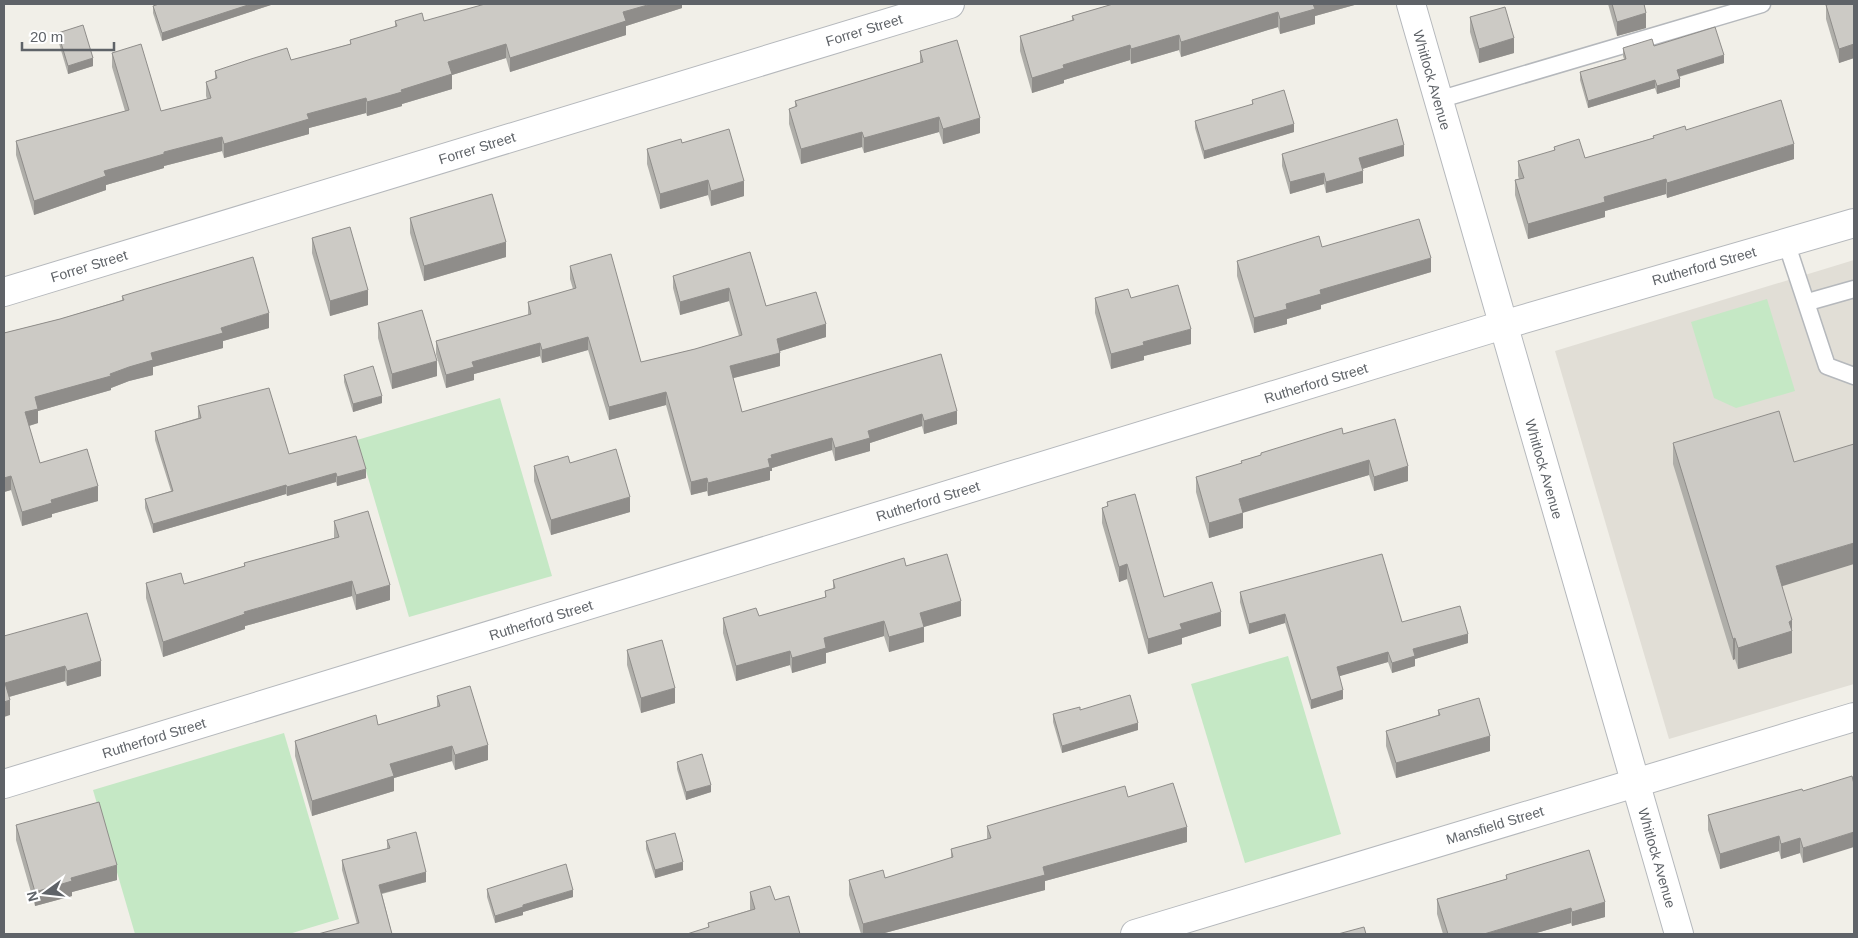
<svg xmlns="http://www.w3.org/2000/svg" width="1858" height="938" font-family="Helvetica,sans-serif">
<style>
.education{fill:#e1ded6}
.green{fill:#c5e8c5}
.lines{fill:none;stroke-linecap:round;stroke-linejoin:round}
.service-casing{stroke:#b5b8bc;stroke-width:19}
.minor-casing{stroke:#b5b8bc;stroke-width:30}
.service{stroke:#fff;stroke-width:16}
.minor{stroke:#fff;stroke-width:28}
.wall{fill:#afaea9}
.shaded-wall{fill:#8f8d8a}
.building{fill:#cccac5;stroke:#8f8d8a}
.labels{text-anchor:middle;dominant-baseline:central;stroke-width:4.5;stroke-linejoin:round;paint-order:stroke}
.street-label{font-size:14px;fill:#5f6368;stroke:#fff}
</style>
<rect width="100%" height="100%" fill="#f1efe8"/>
<path class="education" d="M1854 260V684L1669 739 1555 351Z"/>
<g class="green">
<path d="M1767 299 1795 391 1736 408 1714 398 1691 322Z"/>
<path d="M500 398 552 576 409 617 357 440Z"/>
<path d="M1288 656 1341 834 1245 863 1191 684Z"/>
<path d="M284 733 339 919 289 934H135L93 790Z"/>
</g>
<g class="lines">
<g class="service-casing">
<g id="service">
<path d="M1438 100 1762 4"/>
<path d="M1786 242 1827 366 1854 376"/>
<path d="M1808 302 1854 289"/>
</g>
</g>
<g class="minor-casing">
<g id="minor">
<path d="M1411 4 1679 934"/>
<path d="M4 292 950 4"/>
<path d="M4 784 1503 325 1854 223"/>
<path d="M1135 934 1854 717"/>
</g>
</g>
<use href="#service" class="service"/>
<use href="#minor" class="minor"/>
</g>
<g class="wall">
<path d="M274 4 162 41 153 13V6Z"/>
<path d="M682 4V8L626 26V35L510 72 506 58 452 75V89L402 104V106L367 116 366 113 309 128V134L224 158 222 151 164 166V168L106 185V190L34 215 16 155V141L125 111 112 67V53L161 111 207 99 206 96V82L215 79V71L291 60 350 44V40L395 27V21H424Z"/>
<path d="M1113 4H1358L1315 16V24L1280 34 1278 27 1181 57 1179 50 1131 64 1130 60 1064 80V83L1032 93 1020 51V36L1072 20V16Z"/>
<path d="M1608 4H1644L1646 28 1617 36Z"/>
<path d="M1854 4V58L1839 63 1826 19V5Z"/>
<path d="M1470 17 1514 53 1479 63 1470 32Z"/>
<path d="M58 33 93 66 68 74 58 40Z"/>
<path d="M1654 46 1724 63 1679 77 1680 87 1657 94 1655 88 1588 108 1580 80V72L1624 59 1623 56V48Z"/>
<path d="M920 51 980 133 943 144 939 132 864 153 862 147 801 164 789 124V109L795 107V101L920 63Z"/>
<path d="M1252 100 1294 132 1204 159 1195 128V121L1252 105Z"/>
<path d="M1686 130 1794 159 1667 198 1666 194 1605 211V217L1528 239 1515 195V180L1519 179 1518 176V161L1554 151V147L1585 158 1653 138V136Z"/>
<path d="M682 143 744 196 711 206 708 195 660 209 647 164V149Z"/>
<path d="M1282 154 1404 156 1362 169 1363 183 1326 193 1324 184 1290 194 1282 166Z"/>
<path d="M410 218 506 257 424 281 410 233Z"/>
<path d="M312 238 368 305 330 316 312 253Z"/>
<path d="M1322 247 1431 272 1321 305V309L1287 319V324L1254 333 1237 276V261Z"/>
<path d="M750 252 766 306 826 337 780 351V366L733 378 742 412 941 354 957 424 924 434 922 426 870 443V451L835 461 832 450 772 468V471H770V480L708 496 707 491 691 495 666 405 609 420 588 350 542 363 540 356 474 374V380L446 388 436 354V341L528 315V302L573 289 570 279V266L641 362 695 349 739 336 729 301 680 315 673 288V276Z"/>
<path d="M122 296 269 328 223 341V348L153 367V375L129 381 111 388V390L38 411V423L29 426 40 463 98 501 52 514V517L22 526 11 490 4 492V333L60 319 122 300Z"/>
<path d="M1095 298H1131L1191 344 1144 356V360L1111 369 1095 313Z"/>
<path d="M378 323 437 376 392 389 378 338Z"/>
<path d="M344 375 382 403 353 412 344 382Z"/>
<path d="M198 406 289 454 366 478 337 486 336 482 287 496 286 494 153 533 145 508V499L171 491 155 440V431L198 418Z"/>
<path d="M1343 434 1408 481 1374 491 1369 475 1243 512V528L1209 538 1196 492V477L1241 464V461L1261 455V453Z"/>
<path d="M1673 443 1782 586 1792 642V653L1738 669 1735 659 1733 660 1673 464Z"/>
<path d="M570 463 630 512 551 535 534 481V466Z"/>
<path d="M1107 502 1164 597 1221 626 1182 638V644L1148 654 1127 579 1119 582 1102 523V508L1107 507Z"/>
<path d="M334 521 390 600 356 610 352 596 245 626V629L163 657 146 598V583L184 584 244 566V563L334 538Z"/>
<path d="M906 566 961 616 924 627V642L889 652 884 636 826 653V663L792 673 790 665 736 681 723 633V618L759 616 825 597V591L833 589V580Z"/>
<path d="M1240 592 1402 622 1468 643 1415 659V666L1392 673 1388 662 1339 676 1343 699 1311 709 1285 623 1249 634 1240 602Z"/>
<path d="M4 636 101 676 67 686 65 681 9 697 10 715Z"/>
<path d="M627 650 675 703 641 713 627 665Z"/>
<path d="M437 696 488 760 455 770 452 761 394 778V791L312 816 295 756V741L378 725 437 707Z"/>
<path d="M1080 710 1138 730 1062 753 1053 722V714Z"/>
<path d="M1438 710 1490 751 1396 778 1386 746V731L1438 715Z"/>
<path d="M677 762 711 792 686 800 677 769Z"/>
<path d="M1803 791V863L1800 853 1781 859 1779 851 1720 869 1708 830V815Z"/>
<path d="M1128 797 1187 842 1045 881V890L881 934H861L849 895V880L885 878 951 858V849L987 839V826Z"/>
<path d="M16 825 117 880 72 892V896L35 906 16 840Z"/>
<path d="M387 840 426 882 382 894 392 934 357 924 342 870V860L387 849Z"/>
<path d="M646 841 683 870 655 878 646 849Z"/>
<path d="M1506 875 1605 917 1572 926 1571 923 1533 934H1443L1437 914V899L1506 879Z"/>
<path d="M487 889 573 897 523 912V915L495 923 487 897Z"/>
<path d="M750 892 775 900 789 896 708 928V923L750 910Z"/>
</g>
<g class="shaded-wall">
<path d="M251 4H274L162 41V33Z"/>
<path d="M651 4H682V8L626 26V35L510 72V58L623 12Z"/>
<path d="M1313 4H1358L1315 16V24L1280 34V19Z"/>
<path d="M1278 12V27L1181 57V42Z"/>
<path d="M1646 13V28L1617 36V22Z"/>
<path d="M1179 35V50L1131 64V49Z"/>
<path d="M1514 38V53L1479 63V49Z"/>
<path d="M506 44V58L452 75V89L402 104V106L367 116V102L401 90 448 62Z"/>
<path d="M1854 44V58L1839 63V49Z"/>
<path d="M1130 45V60L1064 80V83L1032 93V78L1063 65Z"/>
<path d="M1724 55V63L1677 77V70Z"/>
<path d="M93 58V66L68 74V66Z"/>
<path d="M1680 79V87L1657 94V86Z"/>
<path d="M1655 80V88L1588 108V101Z"/>
<path d="M366 98V113L309 128V134L224 158V144L307 114Z"/>
<path d="M939 117V132L864 153V138Z"/>
<path d="M980 118V133L943 144V129Z"/>
<path d="M1294 124V132L1204 159V151Z"/>
<path d="M862 132V147L801 164V149Z"/>
<path d="M222 137V151L164 166V168L106 185V190L34 215V201L104 171 164 152Z"/>
<path d="M1794 144V159L1667 198V183Z"/>
<path d="M1404 145V156L1359 170V158Z"/>
<path d="M1363 171V183L1326 193V182Z"/>
<path d="M1324 173V184L1290 194V182Z"/>
<path d="M1666 179V194L1605 211V217L1528 239V224L1604 197Z"/>
<path d="M708 180V195L660 209V194Z"/>
<path d="M744 181V196L711 206V191Z"/>
<path d="M506 242V257L424 281V266Z"/>
<path d="M1431 258V272L1321 305V309L1287 319V324L1254 333V318L1286 304 1320 290Z"/>
<path d="M729 288V301L680 315V302Z"/>
<path d="M368 290V305L330 316V301Z"/>
<path d="M269 313V328L223 341V348L153 367V375L129 381 111 388V390L38 411V423L25 427V412L35 397 110 374 129 367 151 353 221 328Z"/>
<path d="M826 324V337L777 352V339Z"/>
<path d="M1191 329V344L1144 356V360L1111 369V354L1143 342Z"/>
<path d="M588 337V350L542 363V350Z"/>
<path d="M540 343V356L474 374V380L446 388V375L472 362Z"/>
<path d="M780 353V366L730 379V366Z"/>
<path d="M437 361V376L392 389V374Z"/>
<path d="M666 392V405L609 420V407Z"/>
<path d="M382 396V403L353 412V404Z"/>
<path d="M957 411V424L924 434V421Z"/>
<path d="M922 414V426L870 443V451L835 461V448L868 431Z"/>
<path d="M832 438V450L772 468V471H770V480L708 496V483L768 459 771 455Z"/>
<path d="M1369 460V475L1239 514V499Z"/>
<path d="M1408 466V481L1374 491V477Z"/>
<path d="M366 469V478L337 486V477Z"/>
<path d="M336 473V482L287 496V487Z"/>
<path d="M11 476V490L4 492V478Z"/>
<path d="M707 478V491L691 495V482Z"/>
<path d="M286 485V494L153 533V524Z"/>
<path d="M98 486V501L52 514V517L22 526V512L51 500Z"/>
<path d="M630 497V512L551 535V520Z"/>
<path d="M1243 513V528L1209 538V523Z"/>
<path d="M1854 543V564L1776 588V566Z"/>
<path d="M1127 564V579L1119 582V567Z"/>
<path d="M352 581V596L245 626V629L163 657V642L244 612Z"/>
<path d="M390 585V600L356 610V595Z"/>
<path d="M961 601V616L920 628V613Z"/>
<path d="M1221 612V626L1182 638V644L1148 654V639L1180 624Z"/>
<path d="M1285 614V623L1249 634V624Z"/>
<path d="M1792 620V653L1738 669V648Z"/>
<path d="M884 621V636L826 653V663L792 673V658L824 638Z"/>
<path d="M924 627V642L889 652V637Z"/>
<path d="M1468 634V643L1415 659V666L1392 673V663L1413 649Z"/>
<path d="M1735 638V659L1733 660V639Z"/>
<path d="M790 651V665L736 681V666Z"/>
<path d="M1388 652V662L1337 677V667Z"/>
<path d="M101 661V676L67 686V671Z"/>
<path d="M65 666V681L5 698V683Z"/>
<path d="M675 688V703L641 713V698Z"/>
<path d="M1343 690V699L1311 709V700Z"/>
<path d="M10 700V715L4 717V702Z"/>
<path d="M1138 723V730L1062 753V746Z"/>
<path d="M1490 736V751L1396 778V763Z"/>
<path d="M488 745V760L455 770V755Z"/>
<path d="M452 746V761L394 778V791L312 816V801L390 764Z"/>
<path d="M711 785V792L686 800V792Z"/>
<path d="M1187 827V842L1045 881V890L881 934H863V924L1043 867Z"/>
<path d="M1854 832V847L1803 863V848Z"/>
<path d="M1779 836V851L1720 869V854Z"/>
<path d="M1800 838V853L1781 859V844Z"/>
<path d="M683 862V870L655 878V870Z"/>
<path d="M117 865V880L72 892V896L35 906V892L71 878Z"/>
<path d="M426 872V882L379 894V885Z"/>
<path d="M573 890V897L523 912V915L495 923V916L523 905Z"/>
<path d="M1605 902V917L1572 926V912Z"/>
<path d="M1571 908V923L1533 934H1484Z"/>
</g>
<g class="building">
<path d="M159 4H251L162 33 153 6Z"/>
<path d="M485 4H651L623 12 626 21 510 58 506 44 448 62 452 74 401 90 402 92 367 102 366 98 307 114 309 119 224 144 222 137 164 152V154L104 171 106 176 34 201 16 141 129 110 112 53 141 44 161 111 211 98 206 82 217 78 215 71 251 59 287 48 291 60 351 44 350 40 397 26 395 21 422 13 424 21Z"/>
<path d="M1113 4H1313L1315 9 1280 19 1278 12 1181 42 1179 35 1131 49 1130 45 1063 65 1064 68 1032 78 1020 36 1074 20 1072 16Z"/>
<path d="M1612 4H1644L1646 13 1617 22Z"/>
<path d="M1830 4H1854V44L1839 49 1826 5Z"/>
<path d="M1505 7 1514 38 1479 49 1470 17Z"/>
<path d="M83 25 93 58 68 66 58 33Z"/>
<path d="M1715 27 1724 55 1677 70 1680 79 1657 86 1655 80 1588 101 1580 72 1626 59 1623 48 1652 39 1654 46Z"/>
<path d="M957 40 980 118 943 129 939 117 864 138 862 132 801 149 789 109 797 106 795 101 923 62 920 51Z"/>
<path d="M1284 90 1294 124 1204 151 1195 121 1253 104 1252 100Z"/>
<path d="M1781 100 1794 144 1667 183 1666 179 1604 197 1605 202 1528 224 1515 180 1524 178 1518 161 1555 150 1554 147 1579 139 1585 158 1654 138 1653 136 1685 126 1686 130Z"/>
<path d="M1397 119 1404 145 1359 158 1363 171 1326 182 1324 173 1290 182 1282 154Z"/>
<path d="M729 129 744 181 711 191 708 180 660 194 647 149 681 139 682 143Z"/>
<path d="M492 194 506 242 424 266 410 218Z"/>
<path d="M1419 219 1431 258 1320 290 1321 294 1286 304 1287 309 1254 318 1237 261 1319 236 1322 247Z"/>
<path d="M350 227 368 290 330 301 312 238Z"/>
<path d="M750 252 766 306 816 292 826 324 777 339 780 353 730 366 742 412 941 354 957 411 924 421 922 414 868 431 870 438 835 448 832 438 771 455 772 458 768 459 770 467 708 483 707 478 691 482 666 392 609 407 588 337 542 350 540 343 472 362 474 367 446 375 436 341 531 314 528 302 576 288 570 266 611 254 641 362 695 349 742 335 729 288 680 302 673 276Z"/>
<path d="M253 257 269 313 221 328 223 333 151 353 153 360 129 367 110 374 111 376 35 397 38 409 25 412 40 463 87 449 98 486 51 500 52 503 22 512 11 476 4 478V333L60 319 124 300 122 296Z"/>
<path d="M1178 285 1191 329 1143 342 1144 345 1111 354 1095 298 1128 289 1131 298Z"/>
<path d="M422 310 437 361 392 374 378 323Z"/>
<path d="M373 366 382 396 353 404 344 375Z"/>
<path d="M269 388 289 454 356 436 366 469 337 477 336 473 287 487 286 485 153 524 145 499 173 491 155 431 201 418 198 406Z"/>
<path d="M1779 411 1794 462 1854 444V543L1776 566 1792 620 1789 622 1792 631 1738 648 1735 638 1733 639 1673 443Z"/>
<path d="M1395 419 1408 466 1374 477 1369 460 1239 499 1243 513 1209 523 1196 477 1242 463 1241 461 1261 455V453L1342 428 1343 434Z"/>
<path d="M616 449 630 497 551 520 534 466 568 456 570 463Z"/>
<path d="M1135 494 1164 597 1212 582 1221 612 1180 624 1182 629 1148 639 1127 564 1119 567 1102 508 1108 506 1107 502Z"/>
<path d="M368 511 390 585 356 595 352 581 244 612 245 614 163 642 146 583 181 573 184 584 245 566 244 563 339 537 334 521Z"/>
<path d="M947 554 961 601 920 613 924 627 889 637 884 621 824 638 826 648 792 658 790 651 736 666 723 618 756 608 759 616 826 597 825 591 835 588 833 580 904 558 906 566Z"/>
<path d="M1382 554 1402 622 1460 606 1468 634 1413 649 1415 656 1392 663 1388 652 1337 667 1343 690 1311 700 1285 614 1249 624 1240 592Z"/>
<path d="M87 613 101 661 67 671 65 666 5 683 10 700 4 702V636Z"/>
<path d="M662 640 675 688 641 698 627 650Z"/>
<path d="M470 686 488 745 455 755 452 746 390 764 394 776 312 801 295 741 376 715 378 725 440 706 437 696Z"/>
<path d="M1130 695 1138 723 1062 746 1053 714 1080 707V710Z"/>
<path d="M1479 698 1490 736 1396 763 1386 731 1440 715 1438 710Z"/>
<path d="M702 754 711 785 686 792 677 762Z"/>
<path d="M1852 776 1854 784V832L1803 848 1800 838 1781 844 1779 836 1720 854 1708 815 1802 789 1803 791Z"/>
<path d="M1173 783 1187 827 1043 867 1045 875 863 924 849 880 883 870 885 878 953 857 951 849 991 838 987 826 1125 786 1128 797Z"/>
<path d="M99 802 117 865 71 878 72 881 35 892 16 825Z"/>
<path d="M416 832 426 872 379 885 392 934H318L359 923 342 860 390 848 387 840Z"/>
<path d="M675 833 683 862 655 870 646 841Z"/>
<path d="M1589 850 1605 902 1572 912 1571 908 1484 934H1448L1437 899 1507 879 1506 875Z"/>
<path d="M566 864 573 890 523 905V907L495 916 487 889Z"/>
<path d="M770 886 775 900 789 896 800 934H687L709 927 708 923 755 909 750 892Z"/>
<path d="M1364 927 1366 934H1338Z"/>
</g>
<g class="labels">
<g class="street-label">
<text transform="translate(864 30) rotate(-17)">Forrer Street</text>
<text transform="translate(1432 80) rotate(74)">Whitlock Avenue</text>
<text transform="translate(477 148) rotate(-17)">Forrer Street</text>
<text transform="translate(89 266) rotate(-17)">Forrer Street</text>
<text transform="translate(1704 266) rotate(-16)">Rutherford Street</text>
<text transform="translate(1316 383) rotate(-17)">Rutherford Street</text>
<text transform="translate(1544 469) rotate(74)">Whitlock Avenue</text>
<text transform="translate(928 501) rotate(-17)">Rutherford Street</text>
<text transform="translate(541 620) rotate(-17)">Rutherford Street</text>
<text transform="translate(154 738) rotate(-17)">Rutherford Street</text>
<text transform="translate(1495 825) rotate(-17)">Mansfield Street</text>
<text transform="translate(1657 858) rotate(74)">Whitlock Avenue</text>
</g>
</g>
<rect width="1858" height="938" fill="none" stroke="#5f6368" stroke-width="10"/>
<g transform="translate(45 893) rotate(255)" stroke="#ffffff" stroke-width="4" paint-order="stroke">
<path d="M0-4L9 19L0 12L-9 19Z" fill="#5f6368"/>
<text y="-8" font-size="14" font-weight="bold" text-anchor="middle" fill="#5f6368">N</text>
</g>
<path d="M22 42v8h92v-8" fill="none" stroke="#5f6368" stroke-width="2.5"/>
<text x="30" y="42" font-size="15" fill="#5f6368" stroke="#ffffff" stroke-width="4" paint-order="stroke">20 m</text>
</svg>
